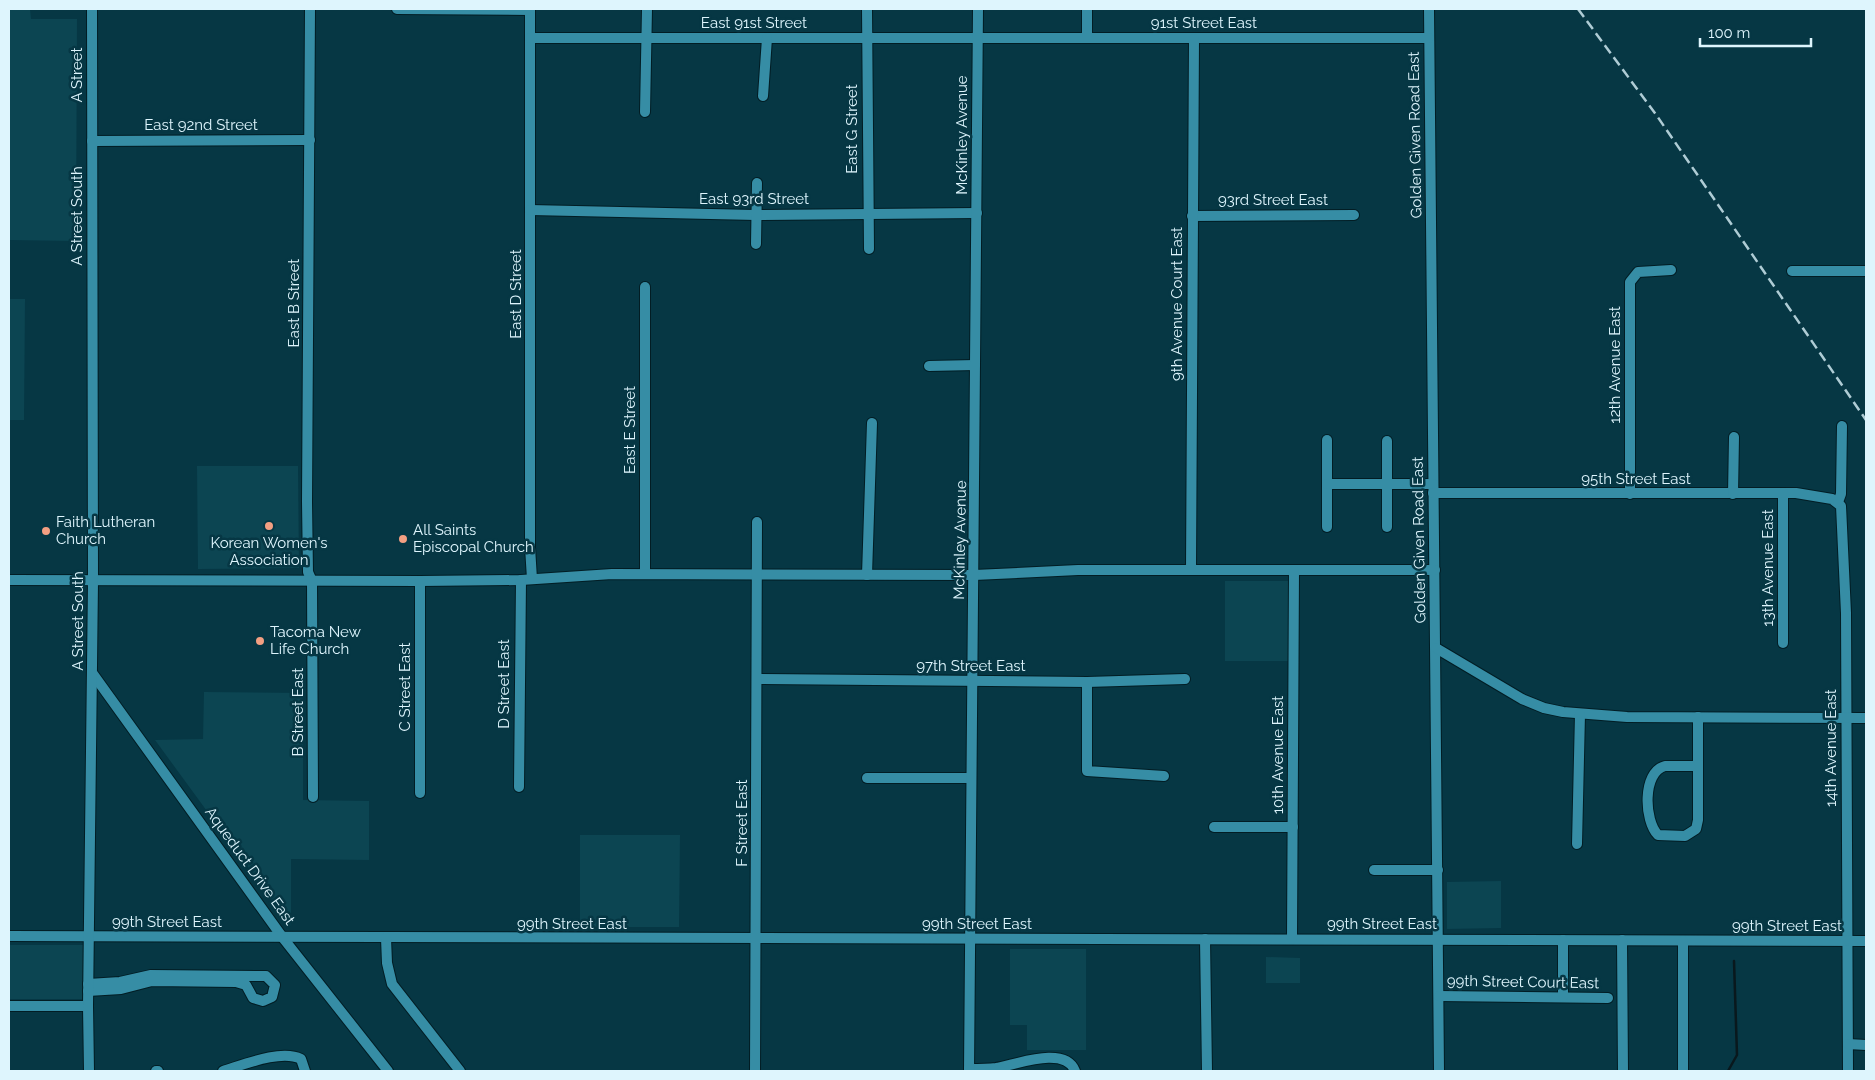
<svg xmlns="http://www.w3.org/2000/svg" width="1875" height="1080" font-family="Raleway,sans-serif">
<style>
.built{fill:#0c4552}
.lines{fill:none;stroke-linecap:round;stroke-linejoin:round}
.stream{stroke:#09181d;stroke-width:2.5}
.minor-casing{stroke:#021d24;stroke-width:12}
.minor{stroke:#368da5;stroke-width:10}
.rail{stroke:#afccd5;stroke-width:2.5;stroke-dasharray:10 5;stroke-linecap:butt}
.poi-dot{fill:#f39f82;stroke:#063744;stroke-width:2}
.labels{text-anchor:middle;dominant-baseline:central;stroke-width:5;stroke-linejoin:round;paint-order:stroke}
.street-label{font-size:15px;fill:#def5fd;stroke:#063744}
.poi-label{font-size:15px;fill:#def5fd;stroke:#063744;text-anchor:start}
</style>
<rect width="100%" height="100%" fill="#063744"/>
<g class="built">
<path d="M9 9H30L31 19H77L76 241 9 240Z"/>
<path d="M9 299H25L24 420H9Z"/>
<path d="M197 466H298L299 568 198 569Z"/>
<rect x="1225" y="581" width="63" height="80"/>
<path d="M204 692 303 693V800L369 801V860L291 859V926L155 740 203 739Z"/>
<path d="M580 835H680L679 927H580Z"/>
<path d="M1501 881V928L1447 929V882Z"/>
<rect x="9" y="945" width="74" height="54"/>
<path d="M1010 949H1086V1050H1027V1025H1010Z"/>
<path d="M1266 957 1300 958V983H1266Z"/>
</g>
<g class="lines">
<path class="stream" d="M1728 1071 1737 1055 1734 961"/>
<g class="minor-casing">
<g id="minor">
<path d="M310 9 307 502 308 572 312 581 313 797"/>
<path d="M397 9 530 10"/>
<path d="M530 9V547L532 579"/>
<path d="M867 9 869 249"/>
<path d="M1087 9V37"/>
<path d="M1429 9 1439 1071"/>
<path d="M530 38H1429"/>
<path d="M763 96 767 38"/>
<path d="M645 112 647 9"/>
<path d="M92 141 310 140"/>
<path d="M530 210 756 215 977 213"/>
<path d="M1192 216 1354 215"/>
<path d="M756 244 757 183"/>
<path d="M1792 271H1866"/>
<path d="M645 287V574"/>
<path d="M929 366 975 365"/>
<path d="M1327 440V527"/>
<path d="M1387 441V527"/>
<path d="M1327 484H1433"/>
<path d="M1433 493H1796L1832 499 1841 506 1846 613 1848 1071"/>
<path d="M1783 493V643"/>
<path d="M1630 494V282L1638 272 1671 270"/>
<path d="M1733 494 1734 437"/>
<path d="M1838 502 1841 494 1842 426"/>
<path d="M1191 570 1194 39"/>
<path d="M867 575 872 423"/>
<path d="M9 580 420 581 521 580 612 574 974 575 1078 570H1435"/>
<path d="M1436 648 1522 699 1544 708 1563 712 1627 717 1866 718"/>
<path d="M93 674 283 938 388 1071"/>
<path d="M757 679 1087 682 1185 679"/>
<path d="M1087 682V771L1164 776"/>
<path d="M1698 766H1665C1642 772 1644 821 1658 835L1685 836 1696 829 1698 820V717"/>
<path d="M867 778H970"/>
<path d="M519 787 521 580"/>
<path d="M420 793V581"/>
<path d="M1214 827H1293"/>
<path d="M1577 844 1580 714"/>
<path d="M1374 870H1438"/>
<path d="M9 936 1866 941"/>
<path d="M386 938 387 963 392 984 460 1071"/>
<path d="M1205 939 1207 1071"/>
<path d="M1292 939 1294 571"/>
<path d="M1622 940 1623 1071"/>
<path d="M1683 941V1071"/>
<path d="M88 991 121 989 152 981 236 982 246 985 253 998 263 1001 272 997 275 985 266 976 151 975 120 982 88 984"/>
<path d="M1439 996 1608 998"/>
<path d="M1563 997V940"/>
<path d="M9 1006H88"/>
<path d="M1848 1044 1866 1045"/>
<path d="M969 1069C978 1069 987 1069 996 1068 1015 1065 1065 1045 1075 1071"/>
<path d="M89 1071 88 1006 93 581 92 9"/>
<path d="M156 1071H158"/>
<path d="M223 1071C243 1065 281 1049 301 1059L305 1071"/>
<path d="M755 1071 757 522"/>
<path d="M969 1071C969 717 978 363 978 9"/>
</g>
</g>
<use href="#minor" class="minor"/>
<path class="rail" d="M1578 9 1657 116 1866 420"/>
</g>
<g class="poi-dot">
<circle cx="269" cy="526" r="5"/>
<circle cx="46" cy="531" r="5"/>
<circle cx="403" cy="539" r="5"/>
<circle cx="260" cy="641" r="5"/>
</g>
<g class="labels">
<g class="street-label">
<text x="754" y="23">East 91st Street</text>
<text x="1204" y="23">91st Street East</text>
<text transform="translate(77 75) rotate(-90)">A Street</text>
<text x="201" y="125">East 92nd Street</text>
<text transform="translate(852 129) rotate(-90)">East G Street</text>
<text transform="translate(962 135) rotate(-90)">McKinley Avenue</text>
<text transform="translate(1415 135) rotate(-91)">Golden Given Road East</text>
<text x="754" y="199">East 93rd Street</text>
<text x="1273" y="200">93rd Street East</text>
<text transform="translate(77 216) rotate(-90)">A Street South</text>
<text transform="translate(516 294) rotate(-90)">East D Street</text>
<text transform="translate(294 303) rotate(-90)">East B Street</text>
<text transform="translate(1177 304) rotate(-90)">9th Avenue Court East</text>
<text transform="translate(1615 365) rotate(-90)">12th Avenue East</text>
<text transform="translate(630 430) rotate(-90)">East E Street</text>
<text x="1636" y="479">95th Street East</text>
<text transform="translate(960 540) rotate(-89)">McKinley Avenue</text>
<text transform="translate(1419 540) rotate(-91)">Golden Given Road East</text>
<text transform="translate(1768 568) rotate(-90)">13th Avenue East</text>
<text transform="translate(78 621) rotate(-90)">A Street South</text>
<text x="971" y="666">97th Street East</text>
<text transform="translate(504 684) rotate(-90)">D Street East</text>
<text transform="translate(405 687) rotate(-90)">C Street East</text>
<text transform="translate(298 712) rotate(-90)">B Street East</text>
<text transform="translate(1831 748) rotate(-90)">14th Avenue East</text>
<text transform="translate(1278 755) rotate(-90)">10th Avenue East</text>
<text transform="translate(742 823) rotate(-90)">F Street East</text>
<text transform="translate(250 866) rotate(54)">Aqueduct Drive East</text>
<text x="167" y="922">99th Street East</text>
<text x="572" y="924">99th Street East</text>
<text x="977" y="924">99th Street East</text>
<text x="1382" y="924">99th Street East</text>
<text x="1787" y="926">99th Street East</text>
<text transform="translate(1523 982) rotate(1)">99th Street Court East</text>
</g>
<g class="poi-label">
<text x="56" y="522">Faith Lutheran<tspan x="56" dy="17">Church</tspan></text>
<text x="413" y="530">All Saints<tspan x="413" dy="17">Episcopal Church</tspan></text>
<text x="269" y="543" text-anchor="middle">Korean Women's<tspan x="269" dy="17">Association</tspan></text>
<text x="270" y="632">Tacoma New<tspan x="270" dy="17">Life Church</tspan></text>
</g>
</g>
<rect width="1875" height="1080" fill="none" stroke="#def5fd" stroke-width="20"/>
<path d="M1700 38v8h111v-8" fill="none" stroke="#def5fd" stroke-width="2.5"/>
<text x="1708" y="38" font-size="15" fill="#def5fd" stroke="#063744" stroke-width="4" paint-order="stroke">100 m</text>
</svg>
